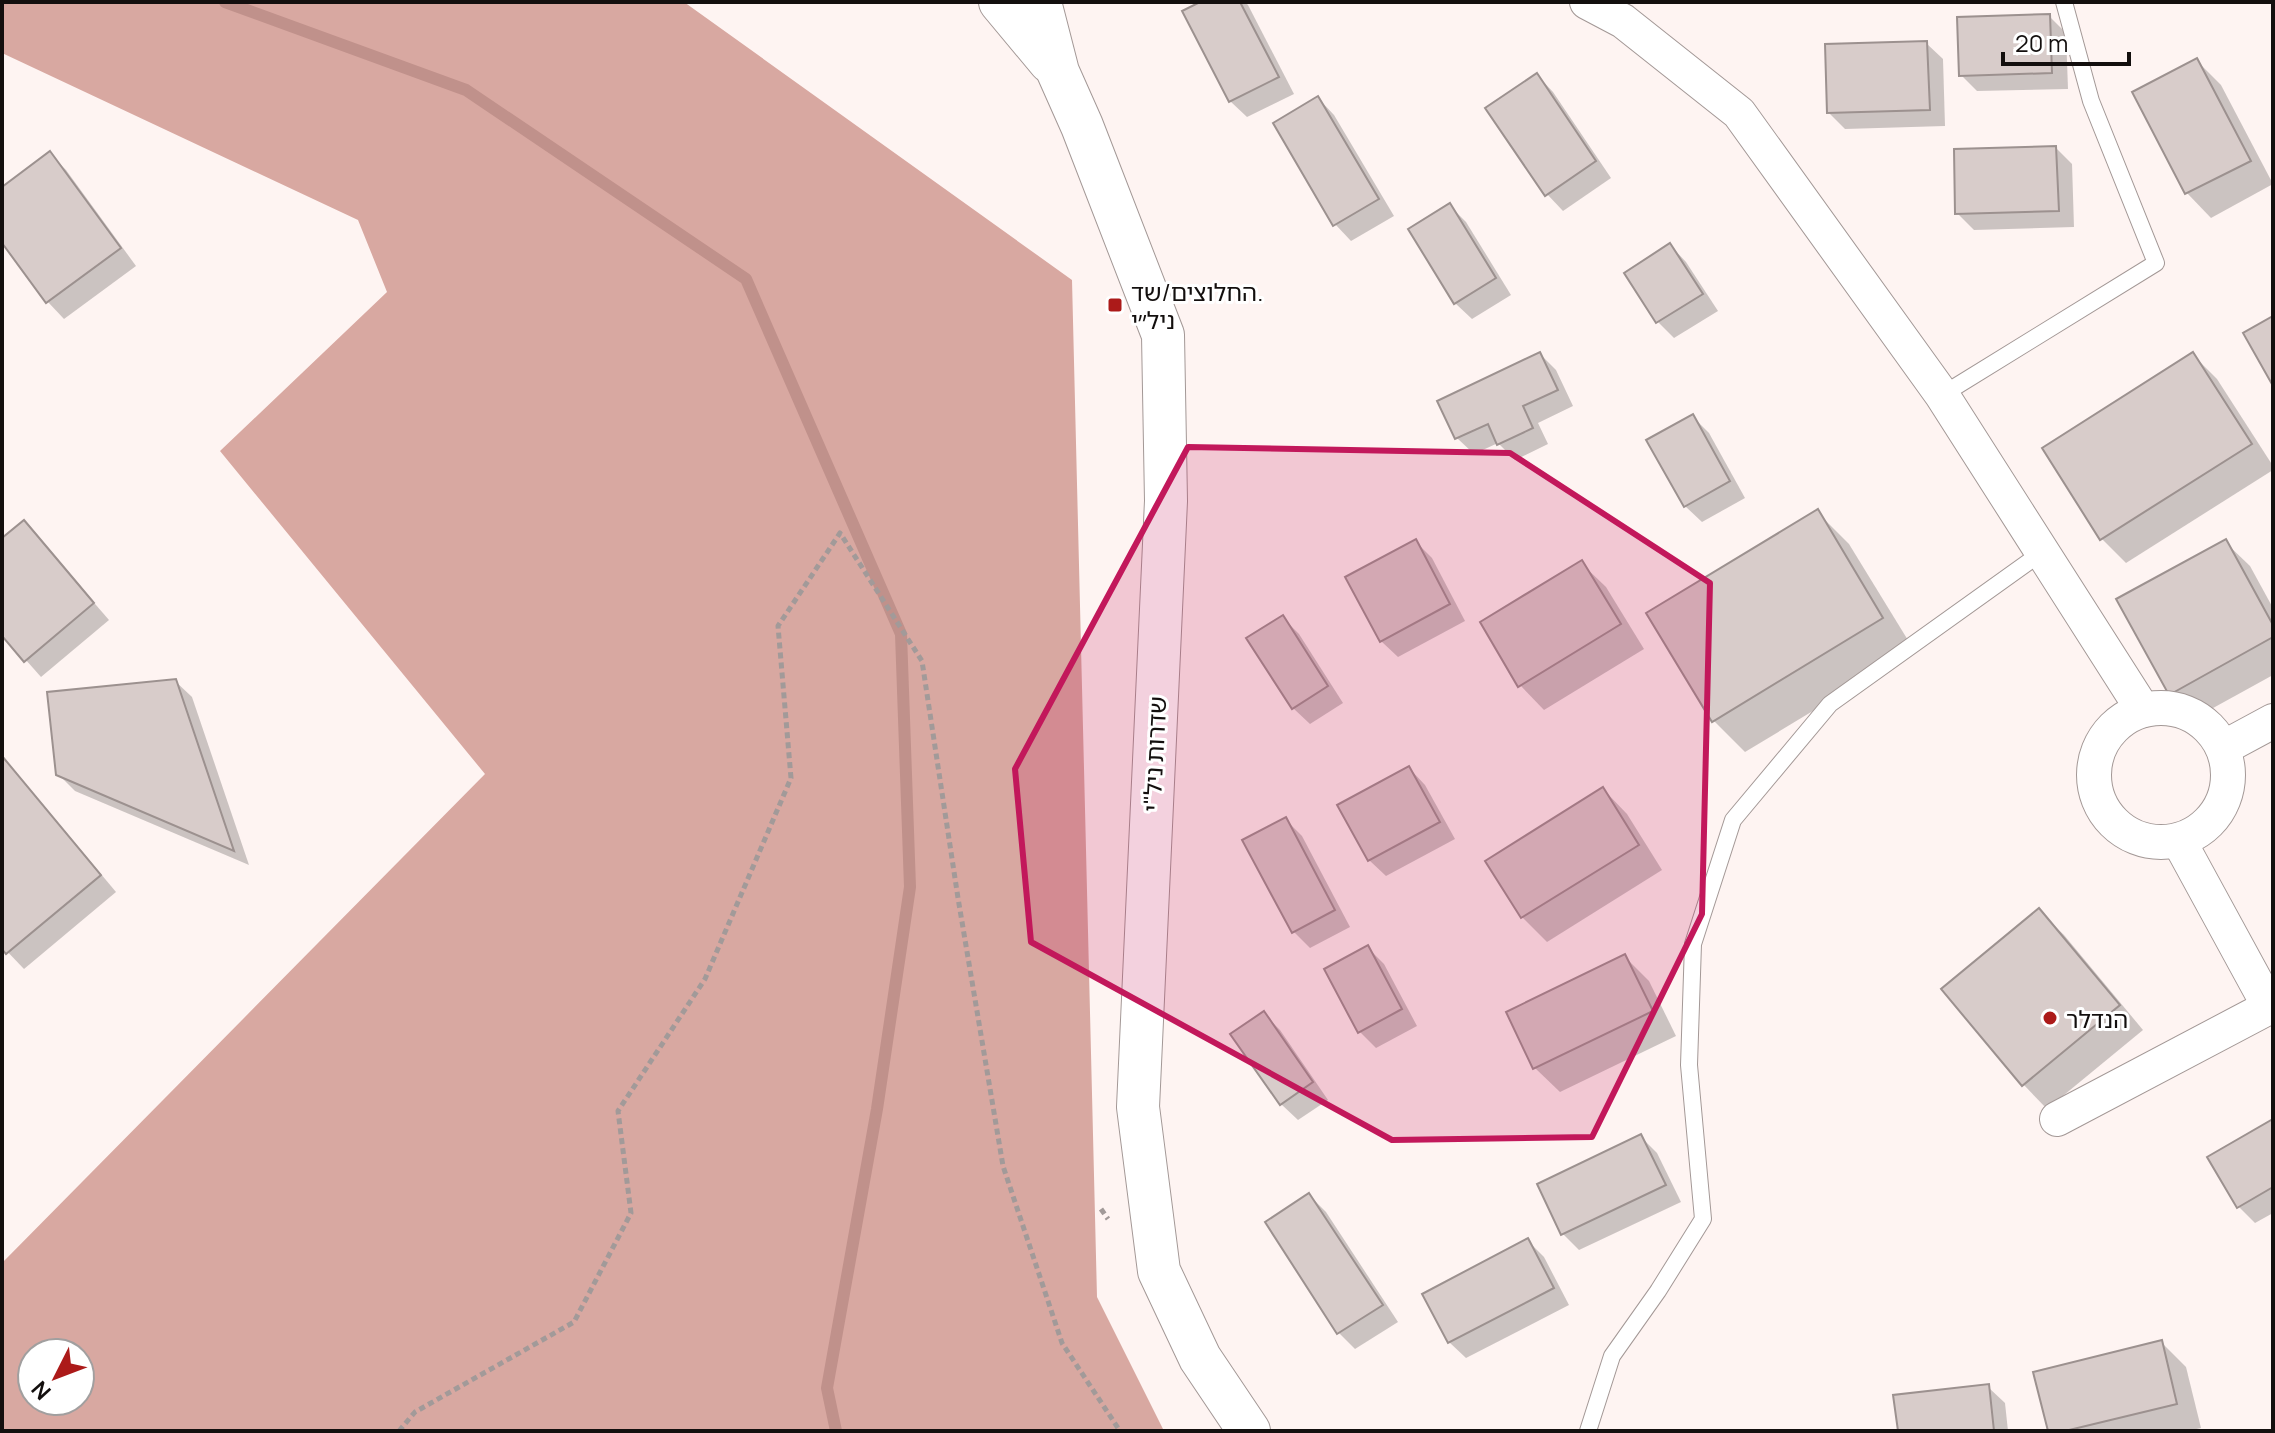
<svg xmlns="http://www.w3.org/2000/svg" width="2275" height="1433" font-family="Manrope,'Noto Sans Hebrew',sans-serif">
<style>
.forest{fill:#d8a8a1;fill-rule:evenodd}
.shadow{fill:#0003}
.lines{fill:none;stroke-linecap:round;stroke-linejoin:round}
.stream{stroke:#c0918b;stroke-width:12}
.building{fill:#d8ccca;stroke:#9c918f;stroke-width:2}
.service-casing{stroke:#a39896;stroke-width:18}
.minor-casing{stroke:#a39896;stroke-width:36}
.tertiary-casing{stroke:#a39896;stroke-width:44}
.path{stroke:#a29a99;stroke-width:5;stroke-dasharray:6 4;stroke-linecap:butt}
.service{stroke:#fff;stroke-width:16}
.minor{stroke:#fff;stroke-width:34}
.tertiary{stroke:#fff;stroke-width:42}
.marked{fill:#c2185b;fill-opacity:0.2;stroke:#c2185b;stroke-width:6;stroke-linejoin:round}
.poi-dot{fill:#ac1a19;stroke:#fff;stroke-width:3}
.labels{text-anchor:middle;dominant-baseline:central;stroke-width:6;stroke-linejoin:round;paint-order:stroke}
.poi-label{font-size:24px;fill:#130f0e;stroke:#fff;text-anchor:start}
.street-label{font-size:24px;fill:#130f0e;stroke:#fff}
</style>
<rect width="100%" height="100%" fill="#fef4f2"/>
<path class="forest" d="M2 2H684L1072 280 1097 1297 1164 1431H2V1263L485 774 220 451 387 292 358 220 2 53ZM32 1353H80V1401H32Z"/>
<g class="shadow">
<path d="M1204 2H1245L1248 5 1294 94 1247 117 1230 101Z"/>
<path d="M2049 16 2066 33 2068 89 1977 91 1961 75Z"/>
<path d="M1926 43 1943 59 1945 126 1845 129 1829 113Z"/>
<path d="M2197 61 2221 85 2273 184 2211 218 2187 193 2135 93Z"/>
<path d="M1537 75 1553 92 1611 178 1563 211 1547 194Z"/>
<path d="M1318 98 1334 115 1394 216 1351 241 1335 224Z"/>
<path d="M2056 148 2072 164 2074 227 1974 230 1957 213Z"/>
<path d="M50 154 66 170 136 266 64 319 48 302 2 240V189Z"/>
<path d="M1450 206 1466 222 1511 295 1472 319 1455 303Z"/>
<path d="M1670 245 1686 262 1718 311 1674 338 1658 322 1627 274Z"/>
<path d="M1540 354 1556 370 1573 406 1538 423 1548 444 1515 460 1498 443 1474 454 1457 438Z"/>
<path d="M2193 355 2217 379 2273 466V470L2126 563 2102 539Z"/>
<path d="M1693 417 1709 433 1745 498 1702 522 1685 506Z"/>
<path d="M1817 512 1849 544 1914 650 1745 752 1714 721Z"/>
<path d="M24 522 109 620 41 677 2 633V541Z"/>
<path d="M1416 542 1432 558 1465 621 1398 657 1381 641Z"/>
<path d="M2225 542 2250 566 2273 608V675L2195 718 2170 693Z"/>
<path d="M1581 563 1606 587 1644 649 1544 710 1520 685Z"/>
<path d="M1283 618 1299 634 1343 703 1310 724 1293 708Z"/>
<path d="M175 681 192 697 249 865 75 791 58 774Z"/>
<path d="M2 756 116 892 24 969 2 946Z"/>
<path d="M1409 768 1425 785 1455 839 1386 876 1369 860Z"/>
<path d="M1603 789 1627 814 1662 870 1547 942 1522 917 1488 861Z"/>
<path d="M1285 819 1302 836 1350 927 1310 948 1293 931Z"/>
<path d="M2039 911 2064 935 2143 1030 2047 1109 2023 1084Z"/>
<path d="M1368 948 1384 964 1417 1026 1376 1048 1360 1032Z"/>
<path d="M1624 956 1649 981 1676 1036 1560 1092 1535 1068Z"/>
<path d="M1263 1013 1280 1030 1328 1100 1298 1120 1281 1104Z"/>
<path d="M2273 1121V1213L2255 1223 2239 1207Z"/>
<path d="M1641 1137 1657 1153 1681 1202 1579 1250 1563 1234Z"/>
<path d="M1309 1195 1326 1212 1398 1322 1355 1349 1339 1333 1267 1223Z"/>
<path d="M1528 1241 1544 1257 1569 1305 1466 1358 1449 1342Z"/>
<path d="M2161 1342 2186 1367 2201 1428 2188 1431H2050Z"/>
<path d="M1988 1387 2005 1403 2008 1431H1900Z"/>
</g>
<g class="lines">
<path class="stream" d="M225 2 466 90 746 279 901 634 910 887 877 1109 827 1388 836 1431"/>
</g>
<g class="building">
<path d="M1200 2H1240L1279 77 1229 102 1182 11Z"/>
<path d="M2050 14 2052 73 1959 76 1957 17Z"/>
<path d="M1927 41 1930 110 1827 113 1825 44Z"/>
<path d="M2197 58 2251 161 2185 194 2132 92Z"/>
<path d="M1537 73 1596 161 1545 196 1485 108Z"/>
<path d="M1318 96 1379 199 1333 226 1273 123Z"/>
<path d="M2056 146 2059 211 1955 214 1954 149Z"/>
<path d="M50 151 121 248 46 303 2 243V187Z"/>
<path d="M1450 203 1496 278 1454 304 1408 229Z"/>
<path d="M1670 243 1703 294 1656 323 1624 273Z"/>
<path d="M2273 316V386L2243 333Z"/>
<path d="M1540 352 1558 390 1523 406 1533 428 1497 445 1488 424 1455 439 1437 401Z"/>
<path d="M2193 352 2252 444 2100 540 2042 448Z"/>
<path d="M1693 414 1730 481 1684 507 1646 440Z"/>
<path d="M1818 509 1883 618 1712 722 1646 613Z"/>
<path d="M24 520 94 603 24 662 2 636V538Z"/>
<path d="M1416 539 1450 604 1380 642 1345 577Z"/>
<path d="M2226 539 2273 625V637L2169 695 2116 599Z"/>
<path d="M1582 560 1621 624 1518 687 1480 622Z"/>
<path d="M1283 615 1328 686 1292 709 1246 638Z"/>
<path d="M176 679 234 851 56 775 47 692Z"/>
<path d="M2 756 101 875 6 954 2 949Z"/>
<path d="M1409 766 1440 822 1368 861 1337 805Z"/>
<path d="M1603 787 1639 845 1521 918 1485 861Z"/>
<path d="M1286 817 1335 910 1292 933 1242 840Z"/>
<path d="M2039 908 2120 1005 2022 1086 1941 989Z"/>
<path d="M1368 945 1402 1009 1358 1033 1324 969Z"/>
<path d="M1625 954 1653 1011 1533 1069 1506 1012Z"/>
<path d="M1264 1011 1313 1082 1280 1105 1230 1034Z"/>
<path d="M2273 1119V1187L2237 1208 2207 1157Z"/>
<path d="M1641 1134 1666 1185 1561 1235 1537 1184Z"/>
<path d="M1309 1193 1383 1305 1337 1334 1265 1222Z"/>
<path d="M1528 1238 1554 1288 1448 1343 1422 1294Z"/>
<path d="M2162 1340 2177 1404 2065 1431H2048L2033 1372Z"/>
<path d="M1989 1384 1994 1431H1898L1893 1395Z"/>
</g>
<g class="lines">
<g class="service-casing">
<g id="service">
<path d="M1942 395 2156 263 2091 101 2064 2"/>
<path d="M1588 1431 1612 1356 1658 1291 1703 1219 1689 1065 1693 944 1733 820 1830 704 2041 553"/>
</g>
</g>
<g class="minor-casing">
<g id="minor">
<path d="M1587 2 1623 21 1739 113 1942 395 2143 710"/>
<circle cx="2161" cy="775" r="67"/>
<path d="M2223 748 2273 721"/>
<path d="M2179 841 2269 1006"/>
<path d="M2057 1119 2273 1005"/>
</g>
</g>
<g class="tertiary-casing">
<g id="tertiary">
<path d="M1000 2 1050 62"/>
<path d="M1040 2 1058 72 1082 126 1163 335 1166 501 1138 1107 1159 1271 1200 1358 1249 1431"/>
</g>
</g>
<g class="path">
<path d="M1101 1209 1108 1219"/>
<path d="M399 1431 415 1412 574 1322 631 1213 618 1111 705 979 791 778 778 626 840 533 922 661 958 898 1003 1166 1062 1343 1120 1431"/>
</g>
<use href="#service" class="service"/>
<use href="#minor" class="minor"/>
<use href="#tertiary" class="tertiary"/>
</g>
<path class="marked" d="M1188 447 1510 453 1710 583 1702 914 1592 1137 1392 1140 1031 942 1015 769Z"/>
<g class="poi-dot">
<rect x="1107" y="297" width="16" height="16" rx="4"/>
<circle cx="2050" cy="1018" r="8"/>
</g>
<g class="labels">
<g class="poi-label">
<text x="1131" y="291">החלוצים/שד.<tspan x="1131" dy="28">ניל״י</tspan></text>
<text x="2066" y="1018">הנדלר</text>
</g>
<g class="street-label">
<text transform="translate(1154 754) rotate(-87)">שדרות ניל"י</text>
</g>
</g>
<rect width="2275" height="1433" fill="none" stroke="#130f0e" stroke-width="8"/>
<g transform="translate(56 1377) rotate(228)"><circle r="38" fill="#ffffff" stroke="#a19f9f" stroke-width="2"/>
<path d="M0-6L14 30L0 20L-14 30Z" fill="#ac1a19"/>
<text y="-12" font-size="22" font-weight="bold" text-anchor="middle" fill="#130f0e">N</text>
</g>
<path d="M2003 52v12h126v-12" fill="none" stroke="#130f0e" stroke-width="4"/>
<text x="2015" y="52" font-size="24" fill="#130f0e" stroke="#ffffff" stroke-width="6" paint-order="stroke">20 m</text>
</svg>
